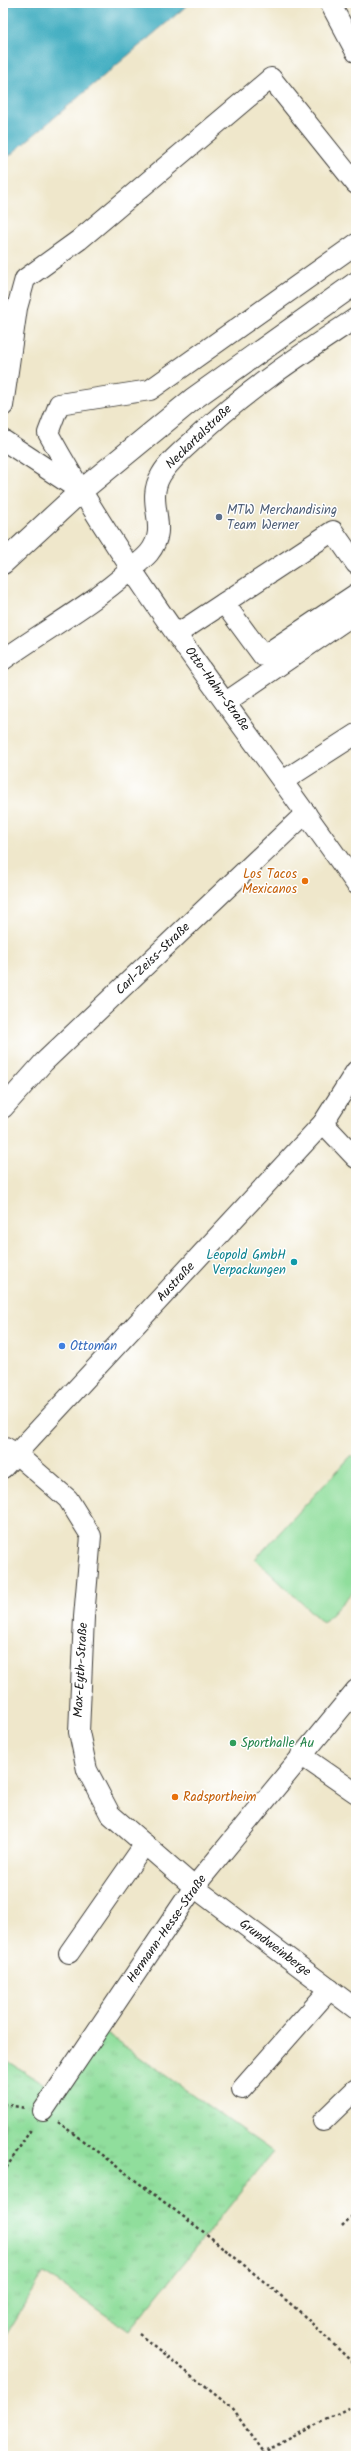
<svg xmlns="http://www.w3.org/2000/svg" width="359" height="2459" font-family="Kalam,sans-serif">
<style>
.grass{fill:url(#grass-tufts);stroke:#567d5c}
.pitch{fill:#90de9c;stroke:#567d5c}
.water{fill:#43aec1;stroke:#30656e}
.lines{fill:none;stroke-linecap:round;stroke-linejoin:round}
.minor-casing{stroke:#3c3a36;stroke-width:22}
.major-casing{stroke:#3c3a36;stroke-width:24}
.path{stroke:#3c3a36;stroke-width:2.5;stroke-dasharray:3 3;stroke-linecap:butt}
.minor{stroke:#fff;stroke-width:20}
.major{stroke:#fff;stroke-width:22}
.service-dot{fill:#5c6f8a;stroke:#fff;stroke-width:1.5}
.food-dot{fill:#e8710a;stroke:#fff;stroke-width:1.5}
.culture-dot{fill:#0f9aa8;stroke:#fff;stroke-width:1.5}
.shop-dot{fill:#3f7fe0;stroke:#fff;stroke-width:1.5}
.leisure-dot{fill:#2e9e5b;stroke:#fff;stroke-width:1.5}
.labels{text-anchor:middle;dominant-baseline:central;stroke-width:3;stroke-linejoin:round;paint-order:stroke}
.street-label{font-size:13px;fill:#1c1c1c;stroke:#fff}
.service-label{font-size:13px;fill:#4e5e75;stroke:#fff;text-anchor:start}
.food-label{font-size:13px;fill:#c56008;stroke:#fff;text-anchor:end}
.culture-label{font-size:13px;fill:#0d838f;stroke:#fff;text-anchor:end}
.shop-label{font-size:13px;fill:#366cbe;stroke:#fff;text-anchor:start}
.leisure-label{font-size:13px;fill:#27864d;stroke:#fff;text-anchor:start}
</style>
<defs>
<pattern id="grass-tufts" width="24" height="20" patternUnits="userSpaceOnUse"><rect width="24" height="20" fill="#90de9c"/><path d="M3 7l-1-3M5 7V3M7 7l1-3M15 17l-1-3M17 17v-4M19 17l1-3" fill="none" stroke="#7cbe86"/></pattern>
</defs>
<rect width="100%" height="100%" fill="#fff"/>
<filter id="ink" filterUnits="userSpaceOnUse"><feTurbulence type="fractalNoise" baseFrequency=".025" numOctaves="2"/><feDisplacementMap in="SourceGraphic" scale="8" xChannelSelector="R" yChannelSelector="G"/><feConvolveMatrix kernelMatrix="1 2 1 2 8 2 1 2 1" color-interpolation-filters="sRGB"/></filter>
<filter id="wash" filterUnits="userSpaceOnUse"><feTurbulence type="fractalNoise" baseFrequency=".012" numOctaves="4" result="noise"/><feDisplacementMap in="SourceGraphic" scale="16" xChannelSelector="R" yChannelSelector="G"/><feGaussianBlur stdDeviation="0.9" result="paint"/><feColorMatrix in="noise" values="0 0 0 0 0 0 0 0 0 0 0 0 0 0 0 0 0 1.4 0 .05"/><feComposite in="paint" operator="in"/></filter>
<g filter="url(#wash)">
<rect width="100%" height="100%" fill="#efe7cb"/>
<path class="grass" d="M103 2031 273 2152 129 2331 44 2273 3 2340V2058L60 2094Z"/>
<path class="pitch" d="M352 1455 356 1459V1588L323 1623 255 1559Z"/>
<path class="water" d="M3 3H190L3 161Z"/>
</g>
<g filter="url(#ink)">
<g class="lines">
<g class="minor-casing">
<g id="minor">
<path d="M330 3 356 52"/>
<path d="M356 244 150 390 59 404 48 433C136 592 252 735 356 884"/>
<path d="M3 406 17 308 25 279 79 240 271 78 356 184"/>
<path d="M3 440 79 490"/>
<path d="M224 603 263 656 356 594"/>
<path d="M177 634 333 531 356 564"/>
<path d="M3 660C45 630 91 605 129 571 136 565 144 559 149 553 171 526 144 504 161 475 169 461 184 449 196 438 245 391 300 355 356 318"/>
<path d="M226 702 356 613"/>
<path d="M283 781 356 734"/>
<path d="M3 1108 44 1062 306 813"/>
<path d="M323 1123 356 1158"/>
<path d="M3 1446 15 1453 68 1499 91 1536 84 1617 79 1732 87 1770 110 1814 194 1887 356 2009"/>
<path d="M3 1468 323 1123 356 1071"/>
<path d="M301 1755 356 1793"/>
<path d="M69 1953 145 1844"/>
<path d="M242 2089 330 1989"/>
<path d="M43 2111 194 1887 356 1690"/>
<path d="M323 2121 356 2089"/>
</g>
</g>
<g class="major-casing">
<path id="major" d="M3 563 81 491 193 399 356 283"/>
</g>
<g class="path">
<path d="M3 2104 25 2108"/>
<path d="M58 2122 209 2236 298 2310 356 2366"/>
<path d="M3 2173 32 2128"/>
<path d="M342 2226 356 2212"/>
<path d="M139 2334 232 2408 262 2451"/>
<path d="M3 2449 9 2456"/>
<path d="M256 2456 356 2404"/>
</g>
<use href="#minor" class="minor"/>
<use href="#major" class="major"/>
</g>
</g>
<circle class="service-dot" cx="219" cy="517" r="4"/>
<g class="food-dot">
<circle cx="305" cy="881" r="4"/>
<circle cx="175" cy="1797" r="4"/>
</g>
<circle class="culture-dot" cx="294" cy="1262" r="4"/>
<circle class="shop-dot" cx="62" cy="1346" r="4"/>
<circle class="leisure-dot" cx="233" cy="1743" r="4"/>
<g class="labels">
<g class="street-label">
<text transform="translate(199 437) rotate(-44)">Neckartalstraße</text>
<text transform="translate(217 689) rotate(54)">Otto-Hahn-Straße</text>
<text transform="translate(153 959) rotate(-44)">Carl-Zeiss-Straße</text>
<text transform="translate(176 1282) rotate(-47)">Austraße</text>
<text transform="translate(81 1670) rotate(-87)">Max-Eyth-Straße</text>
<text transform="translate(167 1929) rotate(-55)">Hermann-Hesse-Straße</text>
<text transform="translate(275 1948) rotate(37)">Grundweinberge</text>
</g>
<g class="service-label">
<text x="227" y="510">MTW Merchandising<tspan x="227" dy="15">Team Werner</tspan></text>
</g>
<g class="food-label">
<text x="297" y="874">Los Tacos<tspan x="297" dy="15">Mexicanos</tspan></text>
<text x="183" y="1797" text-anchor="start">Radsportheim</text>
</g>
<g class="culture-label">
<text x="286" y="1255">Leopold GmbH<tspan x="286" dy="15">Verpackungen</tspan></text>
</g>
<g class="shop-label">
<text x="70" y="1346">Ottoman</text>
</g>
<g class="leisure-label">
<text x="241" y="1743">Sporthalle Au</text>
</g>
</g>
<rect width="359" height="2459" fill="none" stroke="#fff" stroke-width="16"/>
</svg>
